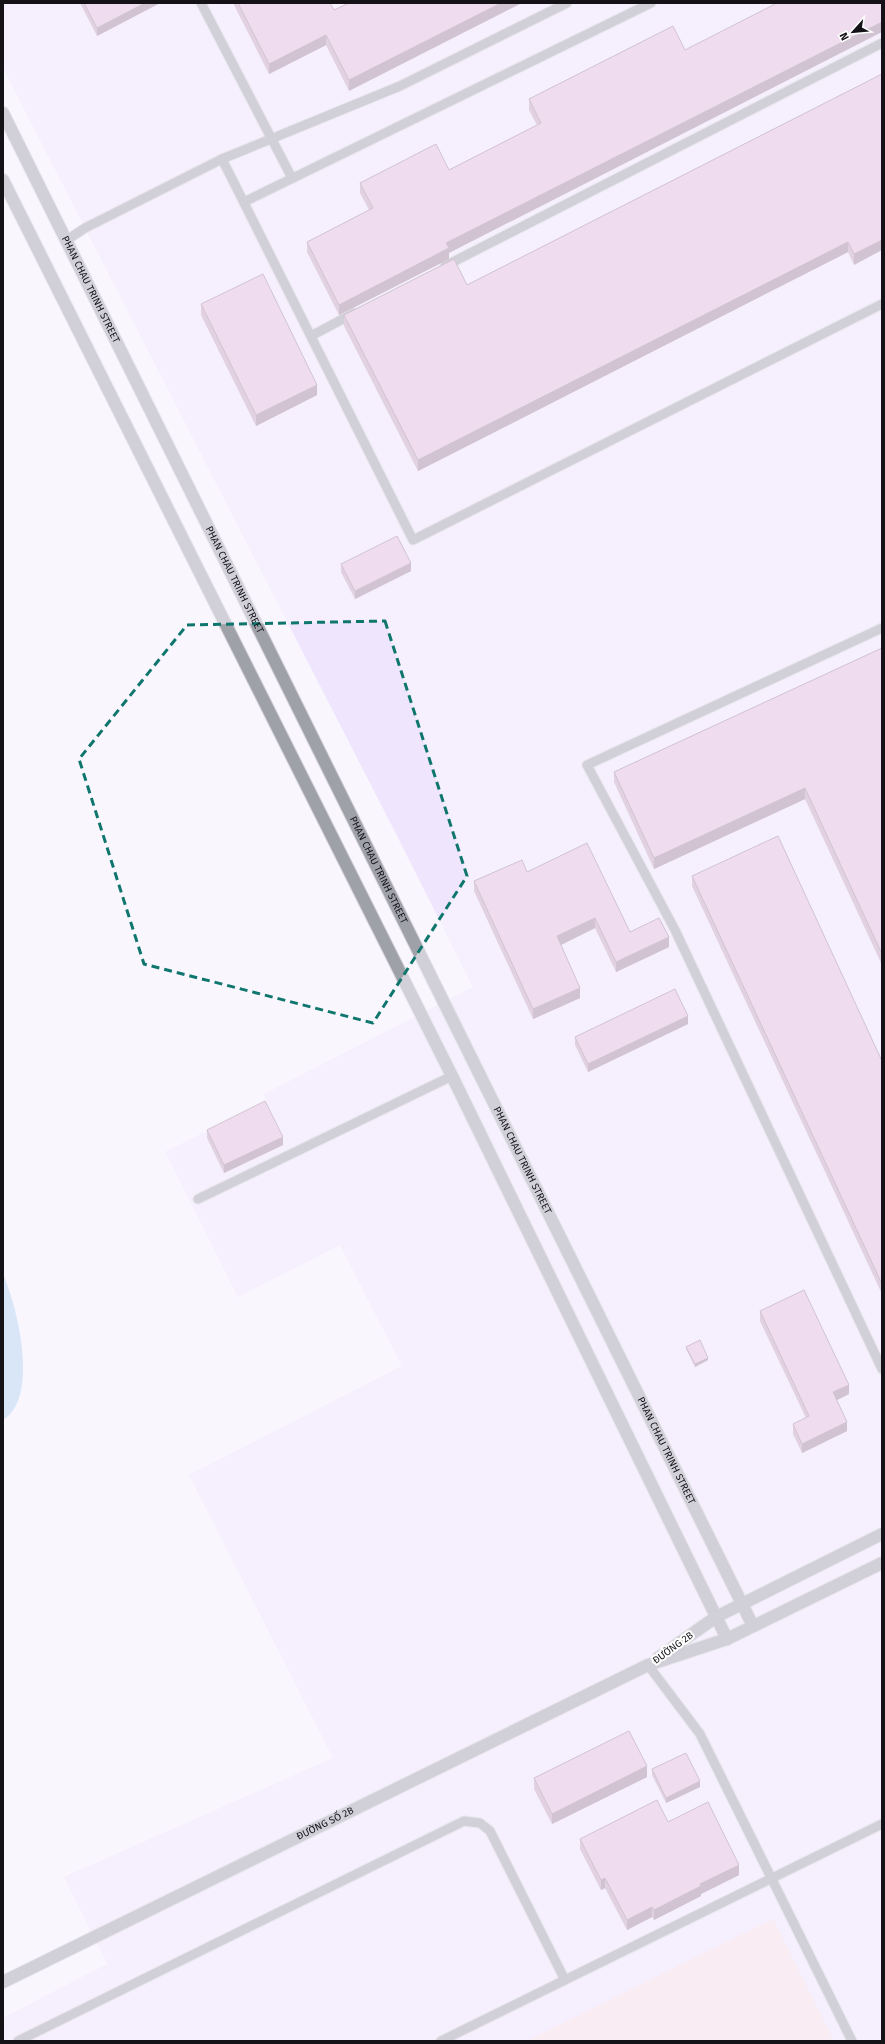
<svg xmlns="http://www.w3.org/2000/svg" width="885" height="2044" font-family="'Fira Sans',sans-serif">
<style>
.built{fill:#efe6fe}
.green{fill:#fadfe6}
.water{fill:#b1d3f2}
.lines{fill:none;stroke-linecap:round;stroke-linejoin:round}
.lane-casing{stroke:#d4d2d8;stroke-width:11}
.street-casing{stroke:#d4d2d8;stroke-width:14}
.lane{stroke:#9fa1a8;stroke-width:9}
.street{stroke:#9fa1a8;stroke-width:12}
.wall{fill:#c3a4be}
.shaded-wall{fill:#9f869b}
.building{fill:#e3bfdd;stroke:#9f869b}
.marked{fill:none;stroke:#0f766e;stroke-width:3;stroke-dasharray:8 5;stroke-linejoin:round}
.labels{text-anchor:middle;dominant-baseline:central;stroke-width:4;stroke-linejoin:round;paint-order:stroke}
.street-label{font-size:10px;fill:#141217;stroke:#fff}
</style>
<rect width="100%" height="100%" fill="#f9f6fd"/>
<path class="built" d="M3 3H882V2041H3V2018L107 1964 64 1877 333 1758 189 1475 402 1366 340 1245 238 1297 165 1152 267 1101 264 1094 473 987 393 828 3 68Z"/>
<path class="green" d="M773 1919 834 2041H526Z"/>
<path class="water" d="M3 1274C17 1306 40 1397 3 1420Z"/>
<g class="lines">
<g class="lane-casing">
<g id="lane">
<path d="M201 3 292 178"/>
<path d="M222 159 413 540 882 304"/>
<path d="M244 202 651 3"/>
<path d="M67 240 85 228 222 159 400 86 567 3"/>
<path d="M445 266 882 43"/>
<path d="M311 336 354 313"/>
<path d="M882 628 587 765 675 930 882 1369"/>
<path d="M198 1199 452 1076"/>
<path d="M648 1665 700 1734 852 2041"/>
<path d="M18 2041 464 1821 480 1823 490 1831 565 1980"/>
<path d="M441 2041 882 1824"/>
</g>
</g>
<g class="street-casing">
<g id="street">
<path id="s1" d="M3 113 753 1626"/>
<path d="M3 180 452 1076 727 1639"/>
<path d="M658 1658 716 1617 882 1534"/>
<path id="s2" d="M3 1982 648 1665 727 1639 882 1563"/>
</g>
</g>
<use href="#lane" class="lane"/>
<use href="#street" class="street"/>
</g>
<g class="wall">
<path d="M80 3H160L97 36Z"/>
<path d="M233 3H330L334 10 349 3V91L326 45 269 74Z"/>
<path d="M673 26 449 253V259L339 315 307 252V242L369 210 360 193V183L449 170 537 125 529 110V99Z"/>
<path d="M882 74 854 265 848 252 418 471 344 326V315L467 285Z"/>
<path d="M201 304 317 395 256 426 201 315Z"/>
<path d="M341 564 411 571 355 599 341 572Z"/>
<path d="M882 648V965L805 799 654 869 614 782V772Z"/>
<path d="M527 872 630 932 669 947 616 972 595 928 560 945 580 998 533 1019 474 891V881Z"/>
<path d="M692 876 882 1061V1294L692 886Z"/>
<path d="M688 1024 588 1072 575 1045V1037Z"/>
<path d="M207 1130 283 1145 224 1173 207 1138Z"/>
<path d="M760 1311 849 1394 837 1400 847 1431 802 1453 793 1434V1424L806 1418 760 1321Z"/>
<path d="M686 1347 708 1360 695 1367 686 1349Z"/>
<path d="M652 1769 700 1787 666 1803 652 1775Z"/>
<path d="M647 1777 552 1824 534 1789V1778Z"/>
<path d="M668 1822 739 1875 701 1894V1896L654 1920 652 1917 627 1930 605 1888 601 1890 580 1849V1839Z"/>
</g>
<g class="shaded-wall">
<path d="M145 3H160L97 36V28Z"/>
<path d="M501 3H522L349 91V80Z"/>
<path d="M882 22V32L449 253V259L339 315V305L446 243Z"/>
<path d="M326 35V45L269 74V64Z"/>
<path d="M882 240V250L854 265V254Z"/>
<path d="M848 242V252L418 471V460Z"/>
<path d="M317 385V395L256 426V415Z"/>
<path d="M411 563V571L355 599V591Z"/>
<path d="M805 788V799L654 869V858Z"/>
<path d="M595 918V928L557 947V936Z"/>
<path d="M669 937V947L616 972V962Z"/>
<path d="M580 988V998L533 1019V1009Z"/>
<path d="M688 1016V1024L588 1072V1064Z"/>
<path d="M283 1137V1145L224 1173V1165Z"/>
<path d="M708 1358V1360L695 1367V1364Z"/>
<path d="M849 1385V1394L833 1402V1392Z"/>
<path d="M847 1422V1431L802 1453V1444Z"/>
<path d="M647 1766V1777L552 1824V1814Z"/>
<path d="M700 1781V1787L666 1803V1798Z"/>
<path d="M739 1865V1875L701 1894V1896L654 1920V1910L700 1884Z"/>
<path d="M605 1878V1888L601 1890V1880Z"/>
<path d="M652 1907V1917L627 1930V1920Z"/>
</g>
<g class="building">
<path d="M84 3H145L97 28Z"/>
<path d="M238 3H330L334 10 349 3H501L349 80 326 35 269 64Z"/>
<path d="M777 3H882V22L446 243 449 248 339 305 307 242 373 208 360 183 436 144 449 170 541 123 529 99 673 26 685 50Z"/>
<path d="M882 74V240L854 254 848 242 418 460 344 315 454 259 467 285Z"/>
<path d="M263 274 317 385 256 415 201 304Z"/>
<path d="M397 536 411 563 355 591 341 564Z"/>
<path d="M882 648V954L805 788 654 858 614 772Z"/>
<path d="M778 836 882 1061V1284L692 876Z"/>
<path d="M587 843 630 932 659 918 669 937 616 962 595 918 557 936 580 988 533 1009 474 881 522 860 527 872Z"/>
<path d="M675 989 688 1016 588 1064 575 1037Z"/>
<path d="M265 1101 283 1137 224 1165 207 1130Z"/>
<path d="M804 1290 849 1385 833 1392 847 1422 802 1444 793 1424 809 1416 760 1311Z"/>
<path d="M700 1340 708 1358 695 1364 686 1347Z"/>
<path d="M629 1731 647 1766 552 1814 534 1778Z"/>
<path d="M686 1753 700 1781 666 1798 652 1769Z"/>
<path d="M657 1800 668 1822 708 1802 739 1865 700 1884 701 1886 654 1910 652 1907 627 1920 605 1878 601 1880 580 1839Z"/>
</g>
<path d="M0 0H885V2044H0ZM385 621 467 876 373 1023 144 964 79 759 187 625Z" fill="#f9f6fd" fill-opacity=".55" fill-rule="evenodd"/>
<path class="marked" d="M385 621 467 876 373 1023 144 964 79 759 187 625Z"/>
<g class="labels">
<g class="street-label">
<text stroke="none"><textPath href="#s1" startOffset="197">PHAN CHAU TRINH STREET</textPath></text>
<text stroke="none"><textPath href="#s1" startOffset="521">PHAN CHAU TRINH STREET</textPath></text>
<text stroke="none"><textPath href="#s1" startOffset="845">PHAN CHAU TRINH STREET</textPath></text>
<text stroke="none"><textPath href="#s1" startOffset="1169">PHAN CHAU TRINH STREET</textPath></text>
<text stroke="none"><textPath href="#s1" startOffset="1493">PHAN CHAU TRINH STREET</textPath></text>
<text transform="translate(673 1648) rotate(-36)">ĐƯỜNG 2B</text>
<text stroke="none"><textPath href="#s2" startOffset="359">ĐƯỜNG SỐ 2B</textPath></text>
</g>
</g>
<rect width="885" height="2044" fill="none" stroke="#141217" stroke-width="8"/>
<g transform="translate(853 32) rotate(243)" stroke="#ffffff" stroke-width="3" paint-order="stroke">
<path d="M0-3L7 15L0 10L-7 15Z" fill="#141217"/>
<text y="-6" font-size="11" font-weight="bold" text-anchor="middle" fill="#141217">N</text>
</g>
</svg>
